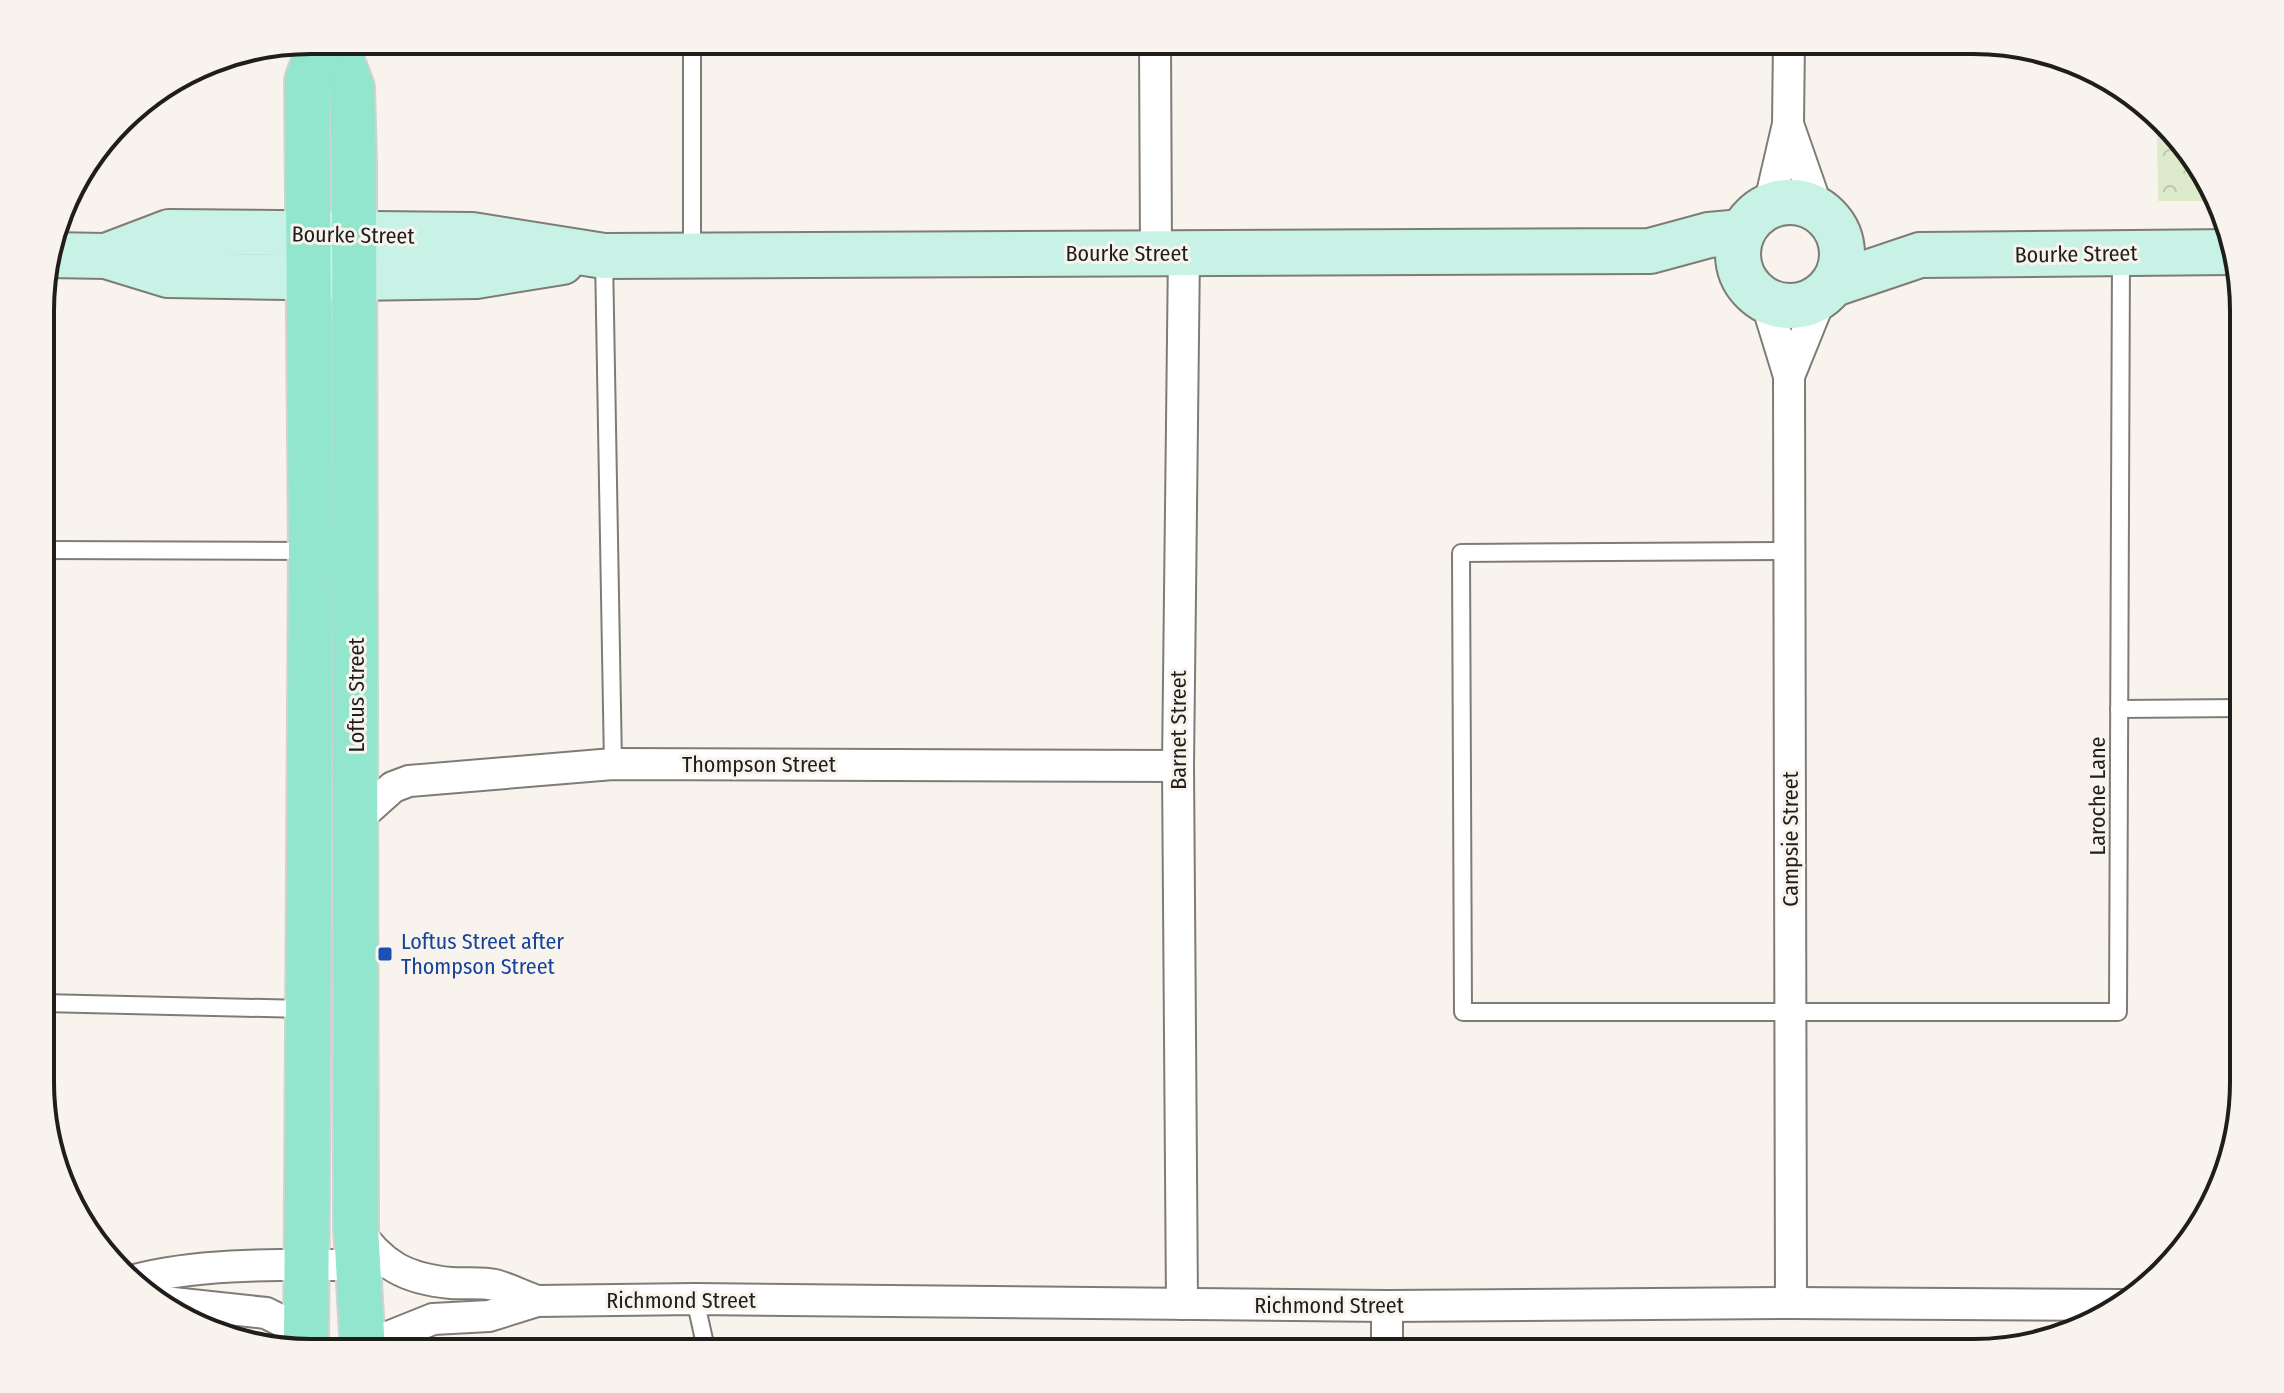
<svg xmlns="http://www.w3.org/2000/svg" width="2284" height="1393" font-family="'Fira Sans Condensed',sans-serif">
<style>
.forest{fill:url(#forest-crowns)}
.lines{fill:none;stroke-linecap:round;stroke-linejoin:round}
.lane-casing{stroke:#7f7c76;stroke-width:20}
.street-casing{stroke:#7f7c76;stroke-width:34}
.secondary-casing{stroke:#7f7c76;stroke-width:48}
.primary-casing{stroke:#d2d2d1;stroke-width:48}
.lane{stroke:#fff;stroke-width:16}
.street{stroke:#fff;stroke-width:30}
.secondary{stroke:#c8f2e6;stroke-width:44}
.primary{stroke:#91e6cd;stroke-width:44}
.transit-dot{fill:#1a4fb4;stroke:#f8f4ed;stroke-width:3}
.labels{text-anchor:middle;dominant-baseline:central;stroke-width:6;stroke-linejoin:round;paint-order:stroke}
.street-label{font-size:22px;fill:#1f1e1b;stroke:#f8f4ed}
.transit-label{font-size:22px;fill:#164399;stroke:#f8f4ed;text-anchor:start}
.rim{fill:none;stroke:#1f1e1b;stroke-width:4}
</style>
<defs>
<pattern id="forest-crowns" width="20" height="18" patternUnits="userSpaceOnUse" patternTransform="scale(2)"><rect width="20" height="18" fill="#ddeacc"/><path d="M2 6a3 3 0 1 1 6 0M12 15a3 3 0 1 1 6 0" fill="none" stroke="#bdc8af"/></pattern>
</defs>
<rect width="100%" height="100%" fill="#f8f4ed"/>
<path class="forest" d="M2157 122 2207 175 2215 201H2158Z"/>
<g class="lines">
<g class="lane-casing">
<g id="lane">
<path d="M692 40V254"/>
<path d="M604 257 613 764"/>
<path d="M42 550 309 551"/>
<path d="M1790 551 1461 553 1463 1012H2118L2121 255"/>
<path d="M2119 709 2243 708"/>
<path d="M42 1003 305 1009"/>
<path d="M695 1299 707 1353"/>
</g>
</g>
<g class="street-casing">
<g id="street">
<path d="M1155 40 1156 253"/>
<path d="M1788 124 1818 210"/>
<path d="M1769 206 1788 124 1789 40"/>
<path d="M1766 301 1789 376 1791 1303"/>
<path d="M1789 376 1821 297"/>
<path d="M355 821 393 787 409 781 613 764 1178 766"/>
<path d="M356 1228C381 1265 406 1279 451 1283 465 1284 481 1282 495 1285 509 1289 523 1296 537 1301"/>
<path d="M135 1280C203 1262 287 1265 358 1265"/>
<path d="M154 1301 266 1313 284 1322 301 1351"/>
<path d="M1182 1304 1178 766 1184 252"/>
<path d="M1387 1306V1353"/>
<path d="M367 1353 383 1339 433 1319 489 1316 537 1301 695 1299 1387 1306 1791 1303 2121 1305"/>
</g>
</g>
<g class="secondary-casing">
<g id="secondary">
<circle cx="1790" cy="254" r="52"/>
<path d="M49 255 106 256 168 275 354 278 476 276 562 262"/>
<path d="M106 256 169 232 472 235 604 256 1650 251 1709 235 1742 232"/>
<path d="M1834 284 1920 255 2231 252"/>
</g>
</g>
<g class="primary-casing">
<g id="primary">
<path d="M334 40 352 88 354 162 356 1228 363 1353"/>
<path d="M306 1352 311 551 307 81 322 40"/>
</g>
</g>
<use href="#lane" class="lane"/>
<use href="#street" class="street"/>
<use href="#secondary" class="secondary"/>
<use href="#primary" class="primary"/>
</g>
<rect class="transit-dot" x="377" y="946" width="16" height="16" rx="4"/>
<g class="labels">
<g class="street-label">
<text transform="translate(353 235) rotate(1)">Bourke Street</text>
<text x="1127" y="253">Bourke Street</text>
<text transform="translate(2076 254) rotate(-1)">Bourke Street</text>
<text transform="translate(356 695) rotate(-90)">Loftus Street</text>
<text transform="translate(1178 730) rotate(-90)">Barnet Street</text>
<text x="759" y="764">Thompson Street</text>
<text transform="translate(2097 796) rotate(-90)">Laroche Lane</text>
<text transform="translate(1790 839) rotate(-90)">Campsie Street</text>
<text x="681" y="1300">Richmond Street</text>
<text x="1329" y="1305">Richmond Street</text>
</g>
<g class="transit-label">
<text x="401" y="941">Loftus Street after<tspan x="401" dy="25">Thompson Street</tspan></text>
</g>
</g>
<path d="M0 0H2284V1393H0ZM311 54H1973A257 257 0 0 1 2230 311V1082A257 257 0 0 1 1973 1339H311A257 257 0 0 1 54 1082V311A257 257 0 0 1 311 54Z" fill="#f8f4ed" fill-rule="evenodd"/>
<path class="rim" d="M311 54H1973A257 257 0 0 1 2230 311V1082A257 257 0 0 1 1973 1339H311A257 257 0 0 1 54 1082V311A257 257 0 0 1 311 54Z"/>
</svg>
